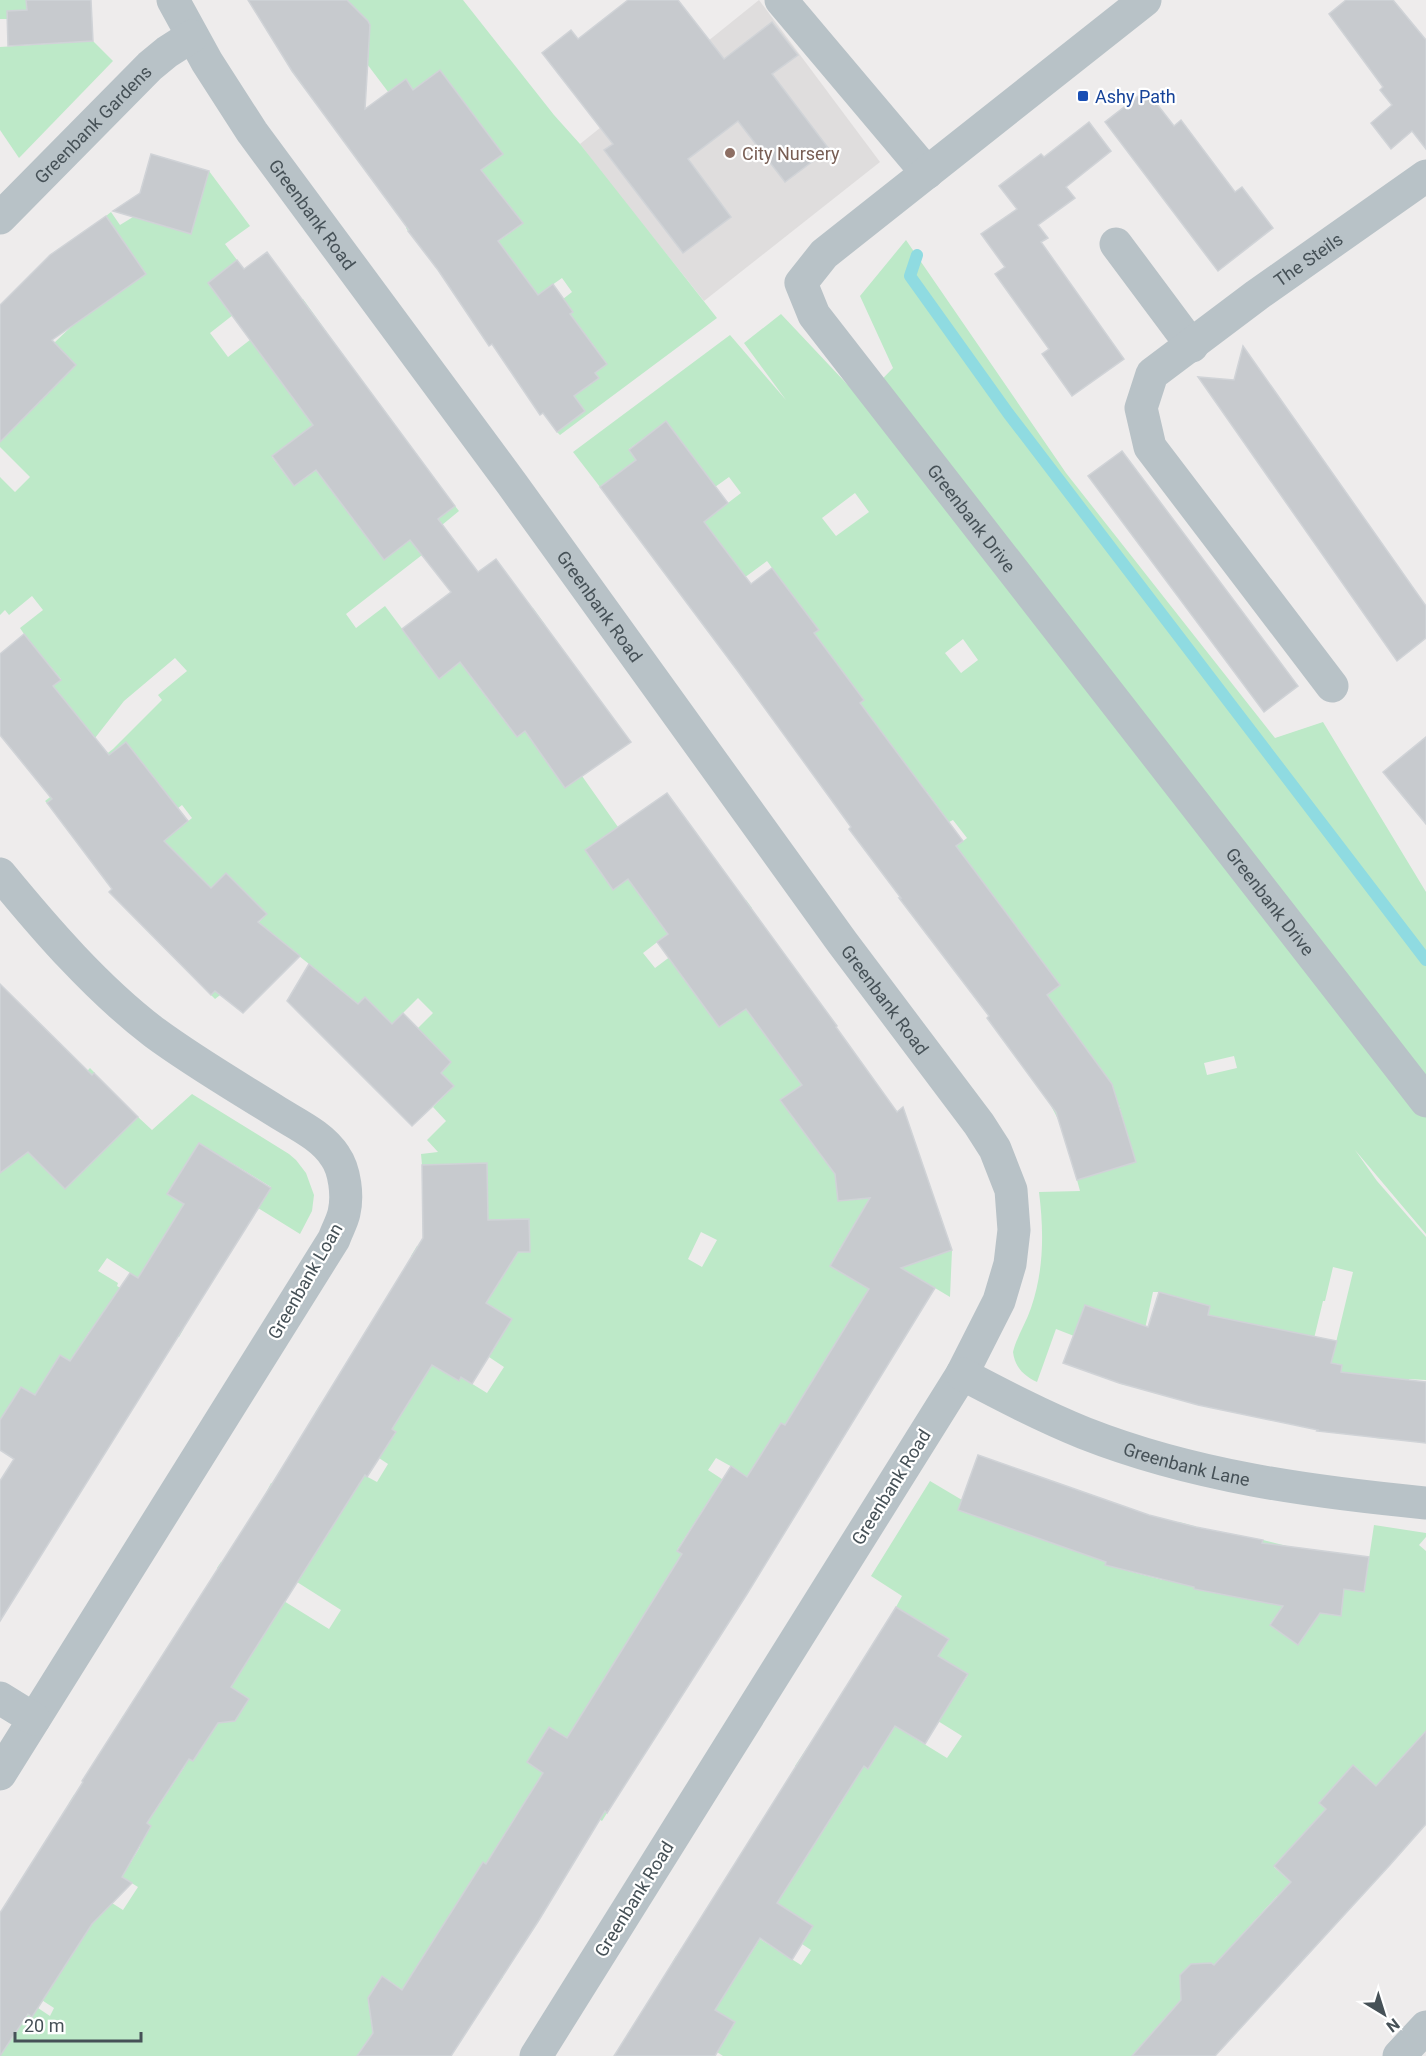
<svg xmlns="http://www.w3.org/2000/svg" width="1426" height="2056" font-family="Roboto,sans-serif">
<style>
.education{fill:#dfdddd}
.green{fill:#bde9c8;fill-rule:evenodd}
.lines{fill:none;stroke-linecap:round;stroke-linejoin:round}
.stream{stroke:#8fdbe1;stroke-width:12}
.building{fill:#c7cace;stroke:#d0d3d7;stroke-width:1.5}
.minor{stroke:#b8c2c7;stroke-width:33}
.transit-dot{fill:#1a4fb4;stroke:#fff;stroke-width:2}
.education-dot{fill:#8d6e63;stroke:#fff;stroke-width:2}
.labels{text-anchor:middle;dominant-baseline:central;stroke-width:4.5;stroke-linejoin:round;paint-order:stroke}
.transit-label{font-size:18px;fill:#164399;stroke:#fff;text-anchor:start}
.street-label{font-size:18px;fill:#465157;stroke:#fff}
.education-label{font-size:18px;fill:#785e54;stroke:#fff;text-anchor:start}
</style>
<rect width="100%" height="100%" fill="#eeecec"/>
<path class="education" d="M759 0 880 162 704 301 608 181 580 144Z"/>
<g class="green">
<path d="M0 0H26L27 10 7 11V19H0Z"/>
<path d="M335 0H463L554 115 580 144 717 318 560 435 557 432 585 411 574 396 599 378 595 373 607 364 592 343 580 351 563 299 572 292 562 278 538 295 511 259H474L522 224 461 191 408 231 406 228 502 154 433 105 358 161 355 157 451 85 440 70 413 90 406 80 398 105 361 56 310 95 298 80 370 35V25Z"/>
<path d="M93 41 113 61 19 158 0 130V47Z"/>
<path d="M209 171 250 226 225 244 237 260 233 315 210 333 228 357 303 299 365 386 272 457 294 486 335 456 402 546 455 506 459 511 442 525 419 551 422 555 346 614 356 628 385 606 439 678 533 608 546 626 474 681 517 737 538 721 573 712 532 741 564 787 582 776 618 827 585 850 613 889 694 830 700 838 638 883 677 927 643 953 655 968 746 900 752 908 700 945 719 1027 797 971 802 978 751 1016 786 1063 851 1049 781 1100 864 1132 896 1110 897 1112 875 1127 834 1165 838 1201 874 1198 898 1269 952 1250 950 1297 935 1288 927 1300 840 1248 830 1266 869 1289 802 1398 807 1423 840 1443 832 1455 781 1423 750 1473 768 1485H719L677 1550 698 1564 591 1700 567 1738 549 1727 527 1762 607 1813 602 1821 570 1801 528 1797 493 1853 555 1892 548 1903 483 1862 437 1936 503 1977 497 1985 471 1968 402 1990 387 1979 378 1982 368 1998 369 2007 445 2056H0L28 2014 32 2017 38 2008 50 2016 54 2008 0 1973 91 1926 21 1880 26 1872 64 1895 74 1879 123 1910 138 1887 122 1877 140 1847 69 1803 74 1795 142 1840 151 1826 147 1823 185 1766 119 1723 123 1716 193 1761 203 1746 211 1718 219 1723 235 1721 249 1699 168 1647 173 1641 235 1680 281 1608 217 1568 221 1562 329 1629 341 1610 297 1582 329 1531 266 1493 271 1483 301 1501 364 1475 377 1482 388 1464 376 1456 378 1452 315 1413 320 1405 387 1446 396 1432 392 1429 427 1373 364 1334 369 1326 459 1381 461 1377 487 1393 504 1367 489 1357 512 1319 486 1303 498 1283 466 1290 411 1256 417 1246 459 1254 529 1252 488 1220 486 1163 422 1165 421 1154 438 1152 427 1140 446 1121 433 1107 454 1086 441 1073 451 1062 437 1048 407 1039 433 1013 418 998 392 1024 365 997 347 1016 323 975 285 945 215 999 211 995 233 973 240 941 267 914 226 873 199 900 161 843 192 818 182 805 151 829 163 789 126 742 47 803 45 801 113 749 162 700 158 695 187 671 175 658 124 701 95 738 42 695 61 679 28 640 5 650 24 634 20 628 43 610 32 596 9 615 5 610 0 615V477L15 492 30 477 0 447V437L54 343 75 323 146 274 106 216 111 212 120 225 133 217 191 234ZM701 1232 717 1240 702 1267 688 1259ZM716 1458 734 1468 725 1481 708 1470Z"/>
<path d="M906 240 1066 473 1275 738 1323 722 1426 892V1234L1355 1150 1377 1181 1426 1237V1380L1409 1379 1406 1406 1389 1404 1386 1439 1376 1438 1383 1377 1341 1372 1342 1365 1331 1363 1353 1272 1333 1267 1325 1301H1323L1305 1376 1221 1375 1213 1408 1204 1406 1219 1347 1201 1341 1210 1306 1159 1292H1153L1139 1356 1129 1386 1121 1384 1142 1325 1074 1336 1056 1329 1037 1382C1023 1375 1015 1367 1013 1352 1017 1336 1026 1323 1031 1308 1044 1270 1044 1232 1039 1192L1080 1191 1077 1180 1135 1162 1119 1105 1060 1123 1048 1100 1097 1064 1062 1016 1012 1052 923 880 901 898 896 891 967 838 953 820 949 822 927 792 889 820 851 827 845 819 895 781 829 726 864 700 852 685 808 637 818 630 767 561 695 614 703 522 741 493 729 477 701 497 666 422 629 449 636 460 600 487 573 452 730 335 786 400 744 343 781 314 862 400 893 368 860 296ZM855 493 869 512 836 536 822 518ZM963 639 978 660 961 673 945 653ZM1234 1056 1237 1068 1207 1075 1204 1063Z"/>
<path d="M90 1068 95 1073 51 1115 65 1188 138 1117 152 1130 192 1094 289 1154 296 1160 306 1173 314 1195 312 1211 300 1234 258 1208 271 1187 199 1143 167 1194 210 1220 138 1278 107 1258 98 1271 118 1283 117 1286 184 1328 179 1337 123 1301 94 1335 89 1332 81 1345 116 1368 107 1383 60 1355 51 1371 63 1379 0 1428V1173L8 1167 0 1135 68 1091Z"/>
<path d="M930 1481 962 1500 958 1510 1074 1551 1120 1507 1105 1565 1163 1580 1179 1522 1205 1529 1194 1589 1251 1600 1263 1540 1291 1547 1282 1608 1270 1624 1298 1645 1320 1613 1341 1616 1344 1589 1364 1592 1374 1525 1426 1533V1537L1419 1545 1426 1551V1731L1377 1787 1353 1765 1320 1803 1363 1842 1315 1821 1274 1867 1336 1923 1323 1938 1277 1896 1207 1973 1197 1964H1191L1180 1975 1191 1990 1173 2010 1219 2052 1132 2056H723L717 2052 693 1997 702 1982 672 1963 676 1956 728 1989 760 1939 801 1965 811 1950 802 1944 813 1926 777 1903 844 1798 795 1766 815 1736 868 1769 895 1726 947 1758 962 1736 888 1690 944 1713 968 1675 938 1656 949 1639 896 1607 902 1596 871 1576Z"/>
</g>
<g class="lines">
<path class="stream" d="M917 255 910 276 1008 413 1426 960"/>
</g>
<g class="building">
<path d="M26 0H91L93 41 8 46 7 11 27 10Z"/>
<path d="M248 0H347L368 21 370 25 365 109 406 79 413 90 440 70 503 154 481 170 523 223 498 241 538 295 553 284 573 312 570 314 607 364 595 373 599 378 574 396 585 411 557 432 543 413 540 415 492 344 489 346 438 270 408 231 409 230 292 71Z"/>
<path d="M628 0H678L724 59 772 22 798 55 772 74 829 149 785 182 738 121 688 159 731 217 683 253 604 150 613 144 542 53 571 30 578 39Z"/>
<path d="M1346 0H1393L1426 40V149L1412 131 1391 149 1371 123 1392 105 1380 90 1383 87 1329 14Z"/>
<path d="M1146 90 1174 126 1181 120 1235 192 1242 187 1273 228 1218 271 1105 122Z"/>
<path d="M1089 122 1111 151 1066 187 1075 198 1038 225 1048 238 1041 242 1124 359 1072 396 1042 354 1049 349 995 274 1005 267 981 234 1017 209 999 186 1041 154 1044 157Z"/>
<path d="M151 154 209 171 191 234 113 211 140 193Z"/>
<path d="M106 216 146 274 52 340 76 365 0 442V305L50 255Z"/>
<path d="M267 252 455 506 438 519 478 572 496 559 631 742 565 788 525 731 517 737 460 662 439 679 402 629 451 592 410 540 384 560 316 470 294 486 272 456 313 425 208 283 237 260 244 269Z"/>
<path d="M1243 346 1426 606V638L1397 661 1198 377 1234 380Z"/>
<path d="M666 421 728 503 704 522 751 584 772 568 819 630 814 633 864 700 860 703 963 841 956 846 1060 985 1047 995 1112 1084 1136 1162 1077 1180 1056 1112 987 1018 989 1016 899 898H901L849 829 851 827 737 670 600 487 636 460 629 450Z"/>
<path d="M1122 451 1298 686 1264 712 1088 476Z"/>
<path d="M24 634 61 680 53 686 109 755 126 742 188 821 164 841 211 888 226 873 267 914 258 922 300 956 243 1013 215 991 211 995 109 892 112 889 47 803 52 799 0 735V654Z"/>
<path d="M1426 737V824L1383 772Z"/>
<path d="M667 793 837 1026 836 1027 897 1112 903 1107 952 1250 901 1268 935 1288 747 1594 607 1813 605 1811 539 1920 451 2056H357L373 2033 368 1998 382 1976 402 1990 483 1862 486 1864 543 1773 527 1762 549 1727 567 1738 682 1554 677 1551 731 1466 747 1477 781 1423 785 1425 869 1289 830 1266 870 1198 838 1201 835 1174 780 1100 802 1085 746 1009 719 1027 657 942 668 934 628 879 613 890 585 850Z"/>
<path d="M309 964 358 1004 365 997 392 1024 403 1013 451 1062 441 1073 454 1086 412 1126 287 1001Z"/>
<path d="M0 984 92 1075 94 1073 138 1117 65 1189 28 1152 0 1173Z"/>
<path d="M199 1143 271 1188 0 1621V1481L14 1459 0 1450V1420L21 1387 35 1395 60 1355 70 1361 130 1273 138 1278 184 1204 167 1194Z"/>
<path d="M487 1163 488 1220 529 1219 530 1252H518L486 1303 512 1319 472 1384 461 1377 459 1381 432 1365 392 1429 396 1432 367 1477 365 1475 231 1687 249 1699 235 1721 218 1723 193 1761 189 1759 147 1823 151 1826 122 1877 132 1883 92 1924 32 2017 28 2014 0 2056V1913L83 1782 82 1781 272 1484 423 1238 422 1165Z"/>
<path d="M1159 1292 1210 1306 1208 1315 1337 1341 1331 1363 1342 1365 1341 1372 1426 1382V1443L1317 1431 1318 1430 1198 1405 1119 1383 1063 1363 1085 1305 1148 1327Z"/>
<path d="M978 1455 1149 1515 1196 1527 1263 1540 1262 1543 1369 1557 1364 1592 1344 1589 1341 1616 1320 1613 1298 1645 1270 1625 1283 1606 1194 1589V1587L1105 1565 1106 1562 958 1510Z"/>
<path d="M896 1607 949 1639 938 1656 968 1674 925 1744 895 1726 868 1769 864 1766 777 1903 813 1926 792 1960 760 1938 715 2010 735 2022 715 2056H614Z"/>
<path d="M1426 1731V1824L1389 1866 1215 2056H1132L1181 2000 1180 1975 1191 1964 1211 1963 1214 1965 1291 1882 1274 1866 1326 1809 1319 1803 1353 1765 1376 1786Z"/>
</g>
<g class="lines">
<g class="minor">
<path id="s1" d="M173 0 207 62 252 132 512 484 842 942 979 1124 995 1149 1011 1190 1014 1230 1010 1264 999 1301 962 1374 536 2056"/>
<path d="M781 0 927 173"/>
<path id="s2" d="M1145 0 824 254 801 283 814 315 1426 1101"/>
<path id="s3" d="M0 218 150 66 167 52 192 36"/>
<path d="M1116 244 1192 346"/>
<path id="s4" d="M1332 686 1150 447 1141 408 1152 374 1257 295 1426 176"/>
<path d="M0 874C46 930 97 989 155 1033 193 1061 234 1085 274 1110 294 1123 322 1135 335 1156 345 1170 348 1196 344 1213 342 1222 337 1230 334 1239L0 1774"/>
<path id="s5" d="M962 1374C1002 1395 1042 1416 1084 1433 1193 1476 1311 1492 1426 1503"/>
<path d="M0 1698 34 1719"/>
<path d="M1399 2056 1426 2027"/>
</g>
</g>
<rect class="transit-dot" x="1077" y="90" width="12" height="12" rx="3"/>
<circle class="education-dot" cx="730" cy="153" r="6"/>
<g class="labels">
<g class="transit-label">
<text x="1095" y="96">Ashy Path</text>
</g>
<g class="street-label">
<text stroke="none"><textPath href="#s3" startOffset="132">Greenbank Gardens</textPath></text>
<text stroke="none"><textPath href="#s1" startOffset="256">Greenbank Road</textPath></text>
<text stroke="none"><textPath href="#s4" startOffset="570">The Steils</textPath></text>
<text stroke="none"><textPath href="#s2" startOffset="738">Greenbank Drive</textPath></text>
<text stroke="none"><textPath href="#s1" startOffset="742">Greenbank Road</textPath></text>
<text stroke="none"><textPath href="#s2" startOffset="1224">Greenbank Drive</textPath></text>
<text stroke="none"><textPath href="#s1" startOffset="1228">Greenbank Road</textPath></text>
<text transform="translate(305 1281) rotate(-60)">Greenbank Loan</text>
<text stroke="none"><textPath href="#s5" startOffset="243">Greenbank Lane</textPath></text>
<text transform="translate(891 1487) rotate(-58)">Greenbank Road</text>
<text transform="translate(634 1899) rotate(-58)">Greenbank Road</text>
</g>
<g class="education-label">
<text x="742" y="153">City Nursery</text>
</g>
</g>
<g transform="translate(1384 2014) rotate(142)" stroke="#ffffff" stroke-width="4.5" paint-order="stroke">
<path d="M0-4.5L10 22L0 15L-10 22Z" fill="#465157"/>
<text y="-9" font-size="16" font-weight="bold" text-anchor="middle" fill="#465157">N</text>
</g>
<path d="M15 2032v9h126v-9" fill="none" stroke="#465157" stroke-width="3"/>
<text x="24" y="2032" font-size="18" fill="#465157" stroke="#ffffff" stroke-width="4.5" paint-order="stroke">20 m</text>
</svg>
